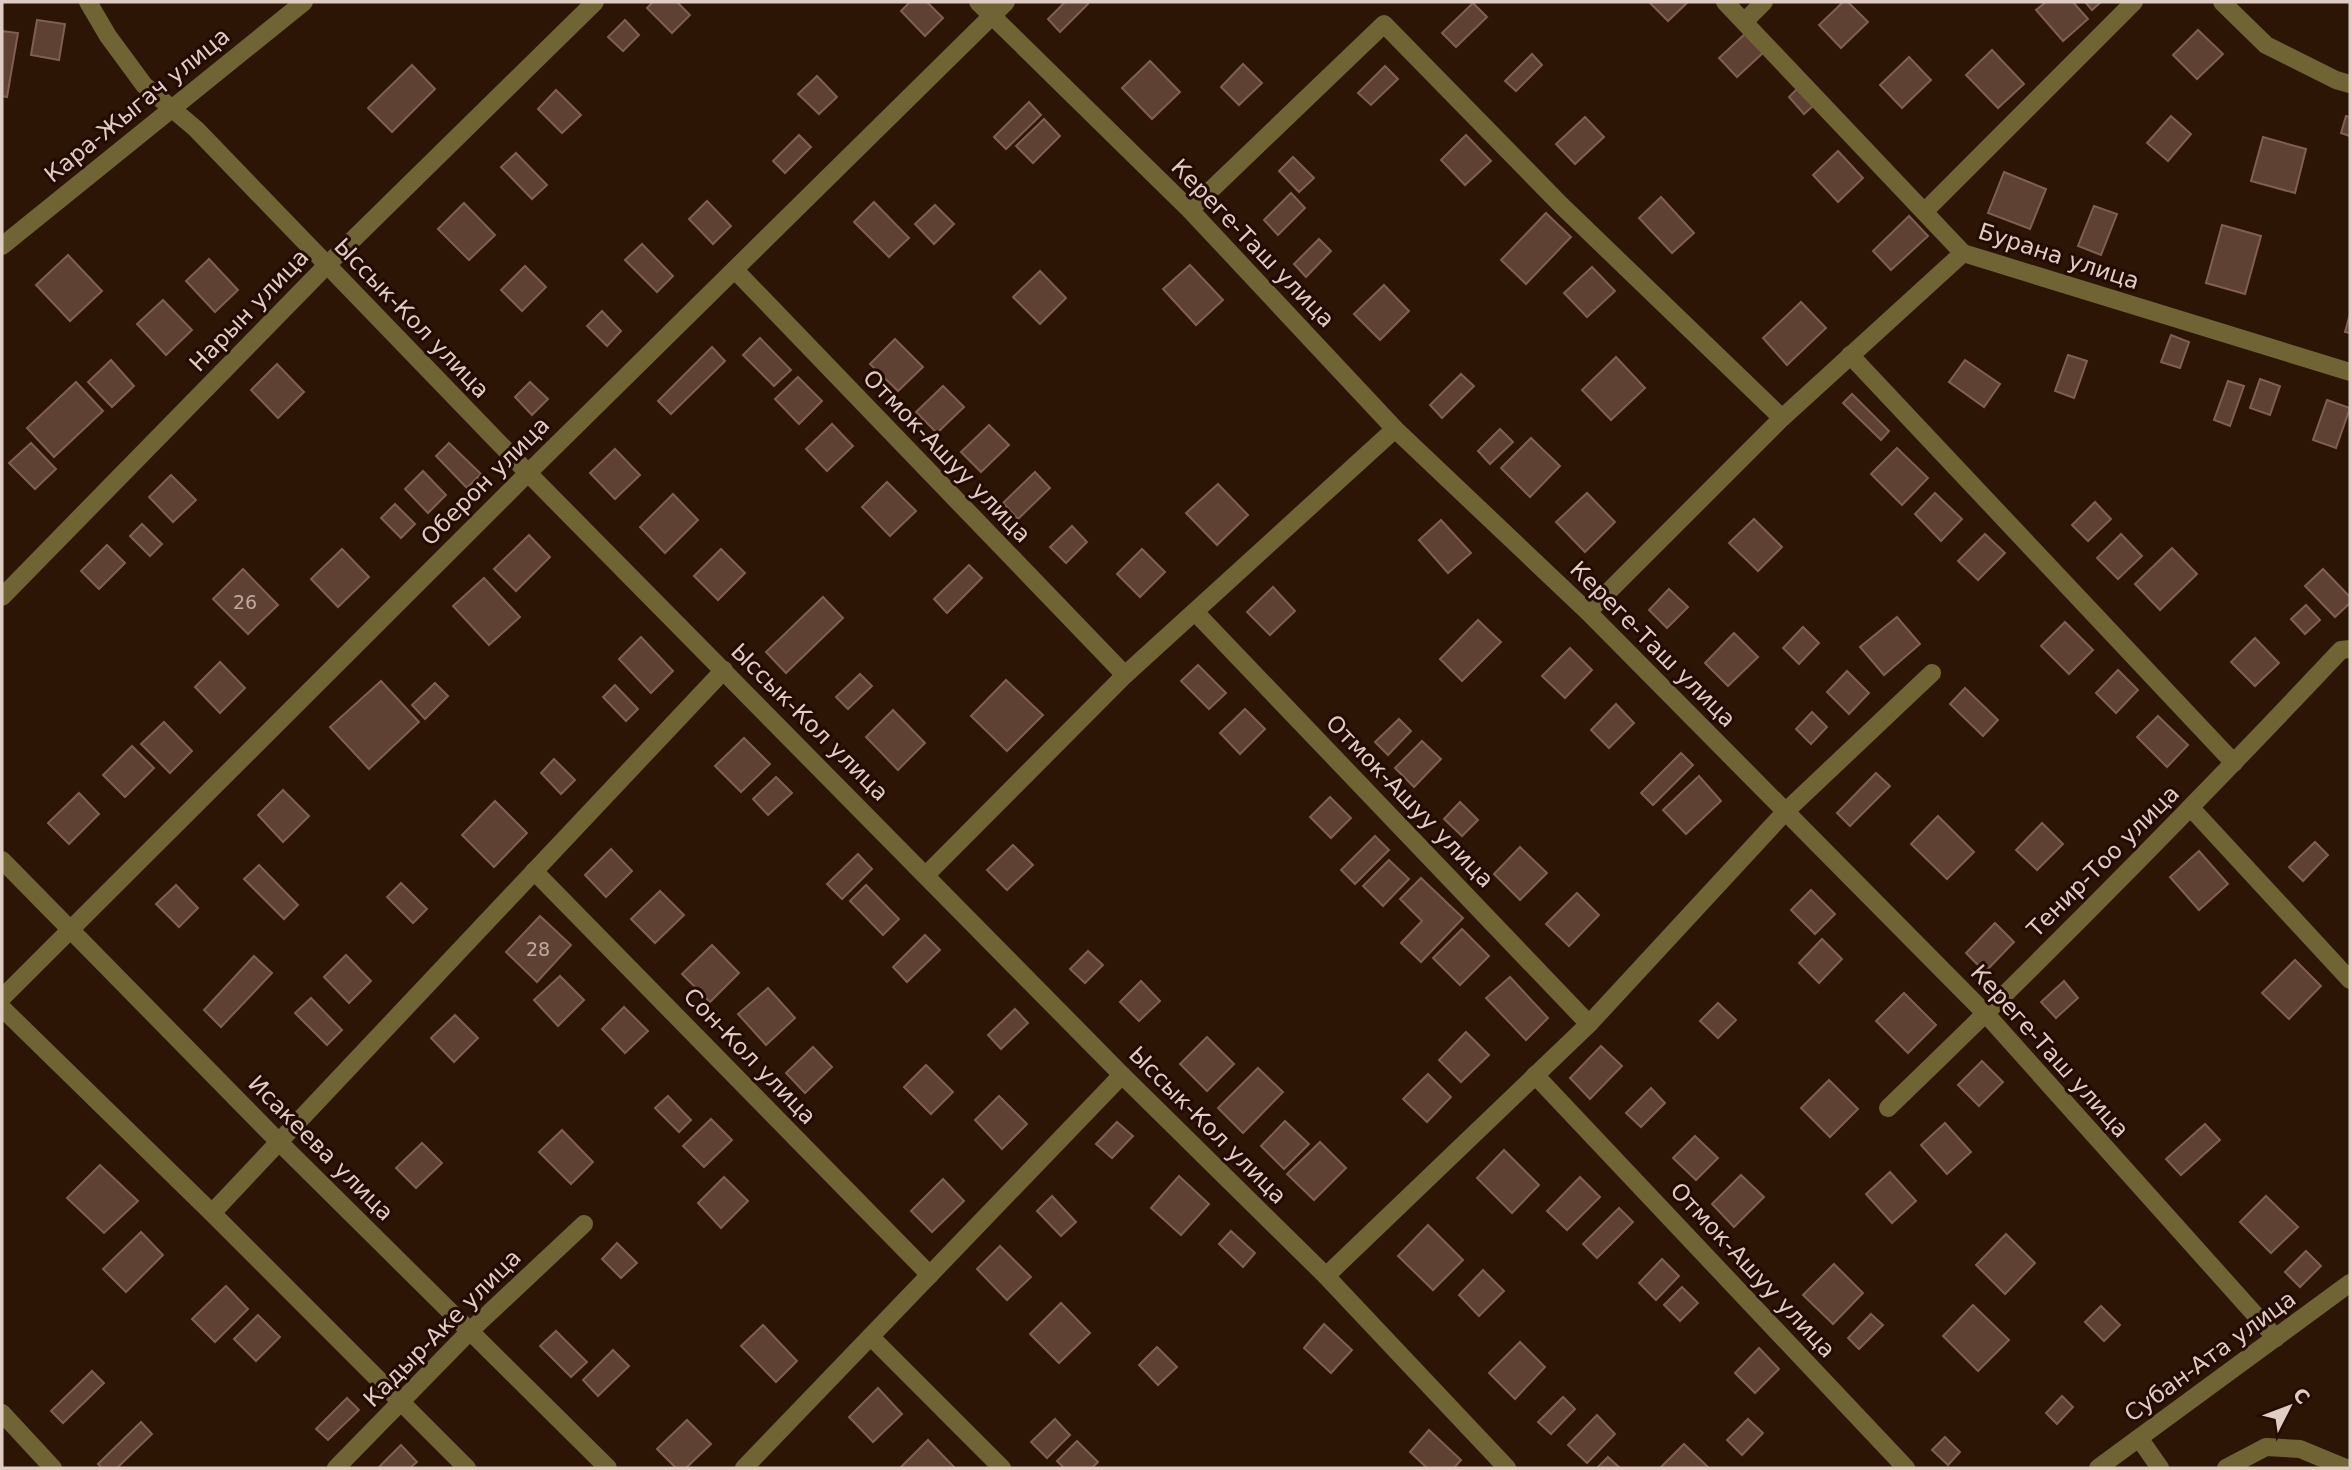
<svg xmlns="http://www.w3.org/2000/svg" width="2352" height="1470" font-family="'DejaVu Sans',sans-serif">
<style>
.building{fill:#5f4134;stroke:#7f5f51;stroke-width:2}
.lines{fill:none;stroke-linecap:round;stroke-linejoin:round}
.minor{stroke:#706435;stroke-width:18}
.labels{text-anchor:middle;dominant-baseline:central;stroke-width:6;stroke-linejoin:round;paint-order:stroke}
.number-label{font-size:19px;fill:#bfaaa0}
.street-label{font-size:23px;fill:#dfcdc4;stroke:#230b01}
</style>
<rect width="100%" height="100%" fill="#2d1506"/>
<g class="building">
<path d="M653 2H677L690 15 672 33 647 8Z"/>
<path d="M910 2H927L943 18 925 36 901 11Z"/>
<path d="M1065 2H1086L1088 4 1060 32 1048 19Z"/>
<path d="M1649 2H1688L1668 21Z"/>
<path d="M1843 2H1848L1868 22 1841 48 1819 25Z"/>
<path d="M2046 2H2073L2088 19 2063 41 2036 10Z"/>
<path d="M2085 2H2101L2092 10Z"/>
<path d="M1473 3 1487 17 1456 47 1442 33Z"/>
<path d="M37 20 65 24 59 60 31 55Z"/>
<path d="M625 20 639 35 623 51 608 37Z"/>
<path d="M2198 30 2223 54 2197 79 2173 55Z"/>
<path d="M2 31 18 33 7 97 2 96Z"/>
<path d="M1746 33 1764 52 1737 77 1719 58Z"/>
<path d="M1992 50 2024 84 1998 108 1966 75Z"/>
<path d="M1532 54 1542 65 1516 91 1505 81Z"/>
<path d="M1909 57 1931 80 1902 108 1880 85Z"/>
<path d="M1150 61 1180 92 1152 119 1122 88Z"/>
<path d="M1243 64 1262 83 1239 105 1221 87Z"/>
<path d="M412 65 435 89 392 132 368 108Z"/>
<path d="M1385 66 1398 79 1371 105 1358 93Z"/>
<path d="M817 76 837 97 819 114 798 94Z"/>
<path d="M1798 88 1814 105 1804 114 1789 97Z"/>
<path d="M556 90 581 115 562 133 538 109Z"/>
<path d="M1029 102 1041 115 1006 149 994 137Z"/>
<path d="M2171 116 2191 134 2168 161 2147 143Z"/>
<path d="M2346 116 2350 117V136L2341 133Z"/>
<path d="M1585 117 1604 137 1575 164 1556 144Z"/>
<path d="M1044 119 1060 136 1033 163 1016 146Z"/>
<path d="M799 135 811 147 785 173 773 161Z"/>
<path d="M1466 135 1491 161 1465 185 1441 160Z"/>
<path d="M2263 137 2306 149 2295 193 2251 181Z"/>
<path d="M1838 151 1863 178 1838 202 1813 175Z"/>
<path d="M516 153 547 185 532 199 501 167Z"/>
<path d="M1293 157 1314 178 1299 192 1279 171Z"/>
<path d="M2004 172 2046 189 2030 229 1988 213Z"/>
<path d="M1291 193 1305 208 1278 235 1264 220Z"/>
<path d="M1661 197 1694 233 1672 253 1639 218Z"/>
<path d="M707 201 731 226 713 244 689 219Z"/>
<path d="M874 202 909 238 889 257 854 222Z"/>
<path d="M464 203 495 235 469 260 438 229Z"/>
<path d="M935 205 954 224 934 244 915 224Z"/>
<path d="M2094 206 2117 214 2101 255 2078 246Z"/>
<path d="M1546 213 1571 237 1526 284 1501 260Z"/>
<path d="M1909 216 1928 236 1891 270 1873 251Z"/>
<path d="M2222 225 2261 236 2245 294 2206 283Z"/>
<path d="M1319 239 1331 251 1306 277 1294 264Z"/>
<path d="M642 244 673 276 657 292 625 260Z"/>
<path d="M68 255 102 291 70 321 36 285Z"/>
<path d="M209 259 238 290 215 312 186 281Z"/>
<path d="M1190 265 1223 300 1196 325 1163 289Z"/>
<path d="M525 266 546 287 522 311 501 290Z"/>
<path d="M1592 267 1615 291 1587 317 1564 293Z"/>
<path d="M1040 271 1066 298 1040 324 1013 297Z"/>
<path d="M1384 285 1409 311 1380 340 1354 314Z"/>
<path d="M163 300 192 330 166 355 137 324Z"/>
<path d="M1801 302 1826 328 1787 365 1763 338Z"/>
<path d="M602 311 621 331 607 346 587 326Z"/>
<path d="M2350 314V333L2345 332Z"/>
<path d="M2171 335 2189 342 2180 368 2161 362Z"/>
<path d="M760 338 791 370 774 386 743 355Z"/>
<path d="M895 339 923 367 898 391 870 364Z"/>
<path d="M712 347 725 361 671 414 658 401Z"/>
<path d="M2068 355 2087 361 2074 398 2055 391Z"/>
<path d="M1616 357 1645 388 1611 420 1582 390Z"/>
<path d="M111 360 134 386 112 407 88 382Z"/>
<path d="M1965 360 2000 384 1984 407 1949 382Z"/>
<path d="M277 364 304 392 278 418 251 390Z"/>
<path d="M1461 374 1474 386 1442 418 1430 405Z"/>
<path d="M798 377 822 401 799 424 775 399Z"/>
<path d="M2260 379 2280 386 2270 415 2250 408Z"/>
<path d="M2228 381 2244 386 2230 426 2214 420Z"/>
<path d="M76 382 103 411 54 457 27 428Z"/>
<path d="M530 382 548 399 532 415 515 397Z"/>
<path d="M943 386 964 407 937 433 916 412Z"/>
<path d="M1852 394 1889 431 1881 440 1843 403Z"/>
<path d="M2327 400 2350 408 2336 448 2313 440Z"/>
<path d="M832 424 853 446 827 471 806 449Z"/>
<path d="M989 425 1009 445 981 472 961 452Z"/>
<path d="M1500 429 1513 442 1490 464 1478 451Z"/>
<path d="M1531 438 1560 466 1530 497 1501 468Z"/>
<path d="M31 443 56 469 35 489 9 463Z"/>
<path d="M449 443 481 474 467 488 436 456Z"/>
<path d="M1897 448 1928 478 1902 505 1871 474Z"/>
<path d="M615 449 640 475 615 499 590 473Z"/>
<path d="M423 471 446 495 428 513 405 489Z"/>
<path d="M1035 472 1050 488 1018 519 1003 503Z"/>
<path d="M171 475 196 500 173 522 149 497Z"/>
<path d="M887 482 916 511 890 536 862 507Z"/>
<path d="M1218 484 1248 515 1217 545 1186 513Z"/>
<path d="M1587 493 1615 522 1585 552 1556 522Z"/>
<path d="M1935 493 1962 519 1941 541 1915 514Z"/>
<path d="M673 494 698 520 665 553 640 527Z"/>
<path d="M2095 502 2111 519 2088 541 2072 525Z"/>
<path d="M395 504 415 524 401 538 381 518Z"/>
<path d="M1754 519 1782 547 1758 571 1729 543Z"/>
<path d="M1441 520 1471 553 1448 573 1419 540Z"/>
<path d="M142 524 162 544 150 556 130 536Z"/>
<path d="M1072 526 1087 542 1066 563 1050 547Z"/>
<path d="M1985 534 2005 553 1978 580 1958 561Z"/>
<path d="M2121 534 2142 556 2118 579 2097 558Z"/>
<path d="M529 535 550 557 516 591 494 569Z"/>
<path d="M107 545 125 563 99 589 81 571Z"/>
<path d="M2172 548 2197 574 2160 610 2135 584Z"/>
<path d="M342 549 369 577 338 607 311 579Z"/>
<path d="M721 549 745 573 718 600 694 576Z"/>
<path d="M1142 549 1165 572 1140 597 1117 574Z"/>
<path d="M969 565 982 578 947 613 934 599Z"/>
<path d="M243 569 278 605 248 634 213 599Z"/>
<path d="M2323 569 2350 597V603L2335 617 2305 586Z"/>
<path d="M484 578 520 617 489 645 453 606Z"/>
<path d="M1273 587 1295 611 1270 635 1247 612Z"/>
<path d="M1669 589 1688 607 1667 628 1649 610Z"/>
<path d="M823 597 843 618 786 673 766 652Z"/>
<path d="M2306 605 2320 620 2305 634 2291 619Z"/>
<path d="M1897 617 1920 644 1884 675 1860 647Z"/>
<path d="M1478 620 1501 642 1462 681 1440 659Z"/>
<path d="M2065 622 2093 650 2069 674 2041 646Z"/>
<path d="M1803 627 1819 643 1799 664 1783 648Z"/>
<path d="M1734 633 1758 657 1728 686 1705 663Z"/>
<path d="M641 637 673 671 651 693 619 659Z"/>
<path d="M2255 638 2279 663 2255 686 2231 662Z"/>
<path d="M1570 648 1592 670 1565 698 1542 676Z"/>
<path d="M220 662 245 688 220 713 195 687Z"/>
<path d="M1198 665 1226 693 1209 709 1181 681Z"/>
<path d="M2118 670 2138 690 2116 713 2096 693Z"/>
<path d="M1847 671 1869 693 1849 714 1827 692Z"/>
<path d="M860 674 872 686 848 709 836 697Z"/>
<path d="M1006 680 1043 715 1007 751 971 716Z"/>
<path d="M381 681 419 722 369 769 330 727Z"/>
<path d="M435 683 448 696 425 719 412 705Z"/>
<path d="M615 685 638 709 626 721 603 697Z"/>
<path d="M1965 688 1998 720 1983 736 1950 704Z"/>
<path d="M1616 704 1634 723 1609 748 1591 730Z"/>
<path d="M1245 709 1265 729 1240 754 1220 733Z"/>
<path d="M893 710 925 743 898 770 866 737Z"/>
<path d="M1812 712 1827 727 1811 744 1796 729Z"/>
<path d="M2158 716 2188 745 2167 767 2137 737Z"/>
<path d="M1399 719 1411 731 1388 755 1375 742Z"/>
<path d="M164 722 192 751 170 773 141 744Z"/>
<path d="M744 738 770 764 741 792 715 766Z"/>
<path d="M1422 741 1441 759 1414 787 1395 768Z"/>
<path d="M132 746 154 768 125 797 103 775Z"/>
<path d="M1681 753 1693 765 1653 805 1641 793Z"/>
<path d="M554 759 575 780 561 794 541 773Z"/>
<path d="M1876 773 1890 786 1850 826 1837 813Z"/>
<path d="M1699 776 1721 801 1686 834 1663 810Z"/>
<path d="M776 777 792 793 768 815 753 799Z"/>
<path d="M283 790 309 816 283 842 258 815Z"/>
<path d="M79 793 99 814 69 844 48 823Z"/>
<path d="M1330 797 1351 818 1331 838 1310 817Z"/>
<path d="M495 801 527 833 494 867 462 835Z"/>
<path d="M1460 802 1478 820 1462 836 1444 819Z"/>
<path d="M1938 816 1974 852 1947 879 1911 844Z"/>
<path d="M2042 823 2063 844 2037 870 2016 850Z"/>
<path d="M1375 836 1389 850 1355 884 1341 870Z"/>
<path d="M2315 842 2328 855 2303 881 2289 867Z"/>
<path d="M1013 845 1033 865 1007 890 987 870Z"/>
<path d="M1520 847 1547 873 1520 900 1494 874Z"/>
<path d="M611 849 632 871 606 897 585 875Z"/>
<path d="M2199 851 2228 884 2199 910 2170 877Z"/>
<path d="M858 854 872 869 842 899 827 884Z"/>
<path d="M1389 860 1409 879 1383 906 1363 886Z"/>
<path d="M259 865 298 905 284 919 244 879Z"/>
<path d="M1421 878 1463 918 1421 962 1401 943 1422 921 1400 899Z"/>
<path d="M401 883 427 909 413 923 387 897Z"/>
<path d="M176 885 198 908 179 927 156 904Z"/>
<path d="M866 885 899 919 883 935 850 901Z"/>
<path d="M1811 890 1835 914 1815 934 1791 910Z"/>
<path d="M660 891 684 915 655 943 631 919Z"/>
<path d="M1577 893 1599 915 1569 946 1546 924Z"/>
<path d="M540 916 571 945 537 982 506 952Z"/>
<path d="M1995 923 2014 942 1985 972 1966 953Z"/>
<path d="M1462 929 1489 956 1460 985 1433 958Z"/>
<path d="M925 935 940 950 907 982 893 967Z"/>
<path d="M1822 939 1842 959 1819 983 1799 963Z"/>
<path d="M712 945 739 973 710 1002 682 974Z"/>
<path d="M1088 951 1103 965 1085 983 1070 969Z"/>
<path d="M346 955 371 981 349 1003 324 977Z"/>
<path d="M254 956 272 973 221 1027 204 1010Z"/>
<path d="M2295 960 2321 986 2289 1019 2262 993Z"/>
<path d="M560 976 584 1000 558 1026 534 1000Z"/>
<path d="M1510 977 1548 1018 1526 1040 1486 998Z"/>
<path d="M1141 981 1160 1001 1139 1021 1120 1002Z"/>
<path d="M2064 981 2078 998 2056 1018 2041 1002Z"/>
<path d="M768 988 795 1018 766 1045 738 1014Z"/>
<path d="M1904 993 1936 1025 1908 1053 1876 1021Z"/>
<path d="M311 998 342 1030 327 1045 295 1013Z"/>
<path d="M1718 1003 1736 1020 1718 1038 1700 1021Z"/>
<path d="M624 1007 648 1031 625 1053 602 1029Z"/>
<path d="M1015 1009 1028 1023 1001 1049 988 1035Z"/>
<path d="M455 1015 478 1038 454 1062 431 1038Z"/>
<path d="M1466 1032 1489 1055 1461 1082 1439 1060Z"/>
<path d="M1207 1037 1234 1064 1207 1091 1180 1064Z"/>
<path d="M1601 1046 1622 1066 1590 1099 1570 1078Z"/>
<path d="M813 1047 832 1067 805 1093 786 1073Z"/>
<path d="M1982 1061 2003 1082 1979 1106 1958 1085Z"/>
<path d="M926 1065 953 1092 931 1114 904 1087Z"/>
<path d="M1258 1068 1283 1092 1243 1133 1218 1108Z"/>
<path d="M1428 1074 1451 1097 1427 1122 1403 1099Z"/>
<path d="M1829 1080 1858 1109 1830 1137 1801 1108Z"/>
<path d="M1651 1088 1665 1103 1641 1127 1626 1113Z"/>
<path d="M668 1096 691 1120 679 1132 655 1108Z"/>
<path d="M999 1096 1027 1124 1002 1149 975 1120Z"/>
<path d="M711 1119 732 1140 704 1167 683 1146Z"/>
<path d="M1285 1121 1309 1144 1284 1169 1261 1146Z"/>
<path d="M1117 1122 1133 1136 1112 1158 1096 1144Z"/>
<path d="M1945 1123 1971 1152 1947 1174 1921 1145Z"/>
<path d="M2205 1124 2220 1140 2181 1175 2166 1159Z"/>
<path d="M562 1130 593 1162 571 1184 539 1152Z"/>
<path d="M1695 1136 1718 1158 1696 1180 1673 1158Z"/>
<path d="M1320 1142 1346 1168 1314 1200 1287 1174Z"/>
<path d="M422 1143 442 1163 416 1188 396 1168Z"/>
<path d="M1504 1150 1539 1185 1512 1213 1477 1178Z"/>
<path d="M100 1165 138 1201 104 1233 67 1198Z"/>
<path d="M1890 1172 1916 1201 1892 1223 1866 1194Z"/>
<path d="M1741 1175 1764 1197 1734 1227 1712 1204Z"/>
<path d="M1179 1176 1209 1204 1181 1235 1151 1208Z"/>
<path d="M724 1177 748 1201 721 1228 698 1203Z"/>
<path d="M1580 1177 1600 1197 1567 1230 1547 1211Z"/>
<path d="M943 1179 964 1201 932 1232 911 1211Z"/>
<path d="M1052 1196 1076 1222 1061 1236 1037 1211Z"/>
<path d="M2266 1196 2298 1227 2271 1253 2240 1222Z"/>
<path d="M1619 1208 1633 1222 1597 1258 1583 1244Z"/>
<path d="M1428 1225 1463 1260 1433 1290 1398 1256Z"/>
<path d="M1231 1231 1255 1253 1243 1267 1219 1244Z"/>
<path d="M141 1232 163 1255 126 1292 103 1269Z"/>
<path d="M2006 1234 2035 1263 2005 1294 1976 1265Z"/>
<path d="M617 1243 637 1263 621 1278 602 1259Z"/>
<path d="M1000 1246 1031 1277 1007 1300 977 1269Z"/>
<path d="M2306 1251 2321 1266 2300 1287 2285 1272Z"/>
<path d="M1662 1259 1679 1276 1656 1300 1639 1283Z"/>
<path d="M1834 1264 1863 1293 1833 1324 1803 1295Z"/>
<path d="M1483 1270 1504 1291 1479 1316 1459 1295Z"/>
<path d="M226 1286 248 1309 215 1342 192 1319Z"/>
<path d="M1682 1287 1698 1303 1680 1321 1664 1305Z"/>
<path d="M1061 1303 1090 1333 1059 1363 1030 1334Z"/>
<path d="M1973 1305 2009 1340 1978 1371 1943 1336Z"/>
<path d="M2101 1306 2120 1325 2104 1341 2085 1322Z"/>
<path d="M1871 1314 1883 1325 1859 1349 1848 1338Z"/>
<path d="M258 1315 280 1337 256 1361 234 1339Z"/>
<path d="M1324 1324 1352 1350 1331 1373 1304 1348Z"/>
<path d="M763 1325 797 1361 776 1382 741 1346Z"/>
<path d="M556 1331 587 1362 571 1377 540 1346Z"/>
<path d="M1520 1342 1545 1367 1515 1399 1489 1373Z"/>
<path d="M1157 1347 1177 1367 1158 1385 1139 1365Z"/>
<path d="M1759 1348 1779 1369 1755 1393 1735 1373Z"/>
<path d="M613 1350 629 1366 598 1396 583 1380Z"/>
<path d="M92 1371 104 1383 63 1423 51 1411Z"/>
<path d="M878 1388 902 1414 873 1442 849 1417Z"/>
<path d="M2062 1396 2073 1407 2057 1424 2046 1413Z"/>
<path d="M1563 1397 1575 1409 1551 1434 1538 1422Z"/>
<path d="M347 1398 359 1410 328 1440 316 1429Z"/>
<path d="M1597 1415 1615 1434 1587 1463 1568 1445Z"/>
<path d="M1055 1419 1070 1435 1047 1458 1031 1442Z"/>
<path d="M1748 1419 1763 1433 1742 1455 1727 1440Z"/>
<path d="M687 1420 711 1444 686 1468H676L657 1449Z"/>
<path d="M141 1422 152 1434 117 1468H102L98 1464Z"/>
<path d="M1429 1430 1461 1460 1454 1468H1427L1410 1452Z"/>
<path d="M1945 1437 1960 1452 1948 1465 1932 1450Z"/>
<path d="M928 1440 954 1467 953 1468H900Z"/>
<path d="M1077 1441 1098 1462 1092 1468H1064L1057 1461Z"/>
<path d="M1684 1444 1709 1468H1660Z"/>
<path d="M401 1445 417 1462 410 1468H378Z"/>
<path d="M1608 1457 1620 1468H1597Z"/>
</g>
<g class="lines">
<g class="minor">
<path d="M88 2 108 36 144 85 196 129 528 473 1122 1075 1326 1276 1507 1468"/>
<path d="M978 2 1190 210 1395 429 1588 612 1986 1014 2276 1338"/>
<path d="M1725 2 1963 253 2350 372"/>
<path d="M2222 2 2266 45 2336 80 2350 84"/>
<path d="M1744 22 1764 2"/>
<path d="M1190 210 1384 24 1561 205 1782 418"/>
<path d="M1925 211 2134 2"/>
<path d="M2 246 304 2"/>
<path d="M735 270 1125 675"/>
<path d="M1850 355 2234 763"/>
<path d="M2 597 327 265 595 2"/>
<path d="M1588 612 1782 418 1963 253"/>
<path d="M1196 613 1589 1024"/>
<path d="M2191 808 2350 980"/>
<path d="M2 860 279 1142 608 1468"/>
<path d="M534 871 930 1275"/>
<path d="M926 875 1125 675 1395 429"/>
<path d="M2 998 528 473 1006 2"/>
<path d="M2 1008 212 1213 467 1468"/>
<path d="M1535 1075 1906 1468"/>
<path d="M1888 1108C2043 959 2194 806 2341 650L2350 649"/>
<path d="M212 1213 724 670"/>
<path d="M1326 1276 1589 1024 1785 812 1932 673"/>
<path d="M871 1337 1002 1468"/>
<path d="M2 1413 53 1468"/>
<path d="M2139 1438 2160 1468"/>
<path d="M336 1468 471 1330 584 1224"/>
<path d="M744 1468 1122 1075"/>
<path d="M2098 1468 2350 1283"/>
<path d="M2226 1468 2266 1447 2300 1449 2346 1468"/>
</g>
</g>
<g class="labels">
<g class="number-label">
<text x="245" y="602">26</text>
<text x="538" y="949">28</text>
</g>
<g class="street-label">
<text transform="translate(137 105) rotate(-39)">Кара-Жыгач улица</text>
<text transform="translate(1253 243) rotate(46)">Кереге-Таш улица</text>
<text transform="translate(2059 256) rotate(18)">Бурана улица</text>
<text transform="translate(249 310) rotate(-46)">Нарын улица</text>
<text transform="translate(412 318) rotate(46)">Ыссык-Кол улица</text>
<text transform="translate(947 456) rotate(46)">Отмок-Ашуу улица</text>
<text transform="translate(485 481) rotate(-45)">Оберон улица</text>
<text transform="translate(1653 644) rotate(45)">Кереге-Таш улица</text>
<text transform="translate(810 722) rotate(45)">Ыссык-Кол улица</text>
<text transform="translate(1410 801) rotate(46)">Отмок-Ашуу улица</text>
<text transform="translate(2103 861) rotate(-45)">Тенир-Тоо улица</text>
<text transform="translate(2050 1051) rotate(48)">Кереге-Таш улица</text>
<text transform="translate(750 1056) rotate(46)">Сон-Кол улица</text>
<text transform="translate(1208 1125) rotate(45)">Ыссык-Кол улица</text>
<text transform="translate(321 1148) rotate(45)">Исакеева улица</text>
<text transform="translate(1753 1270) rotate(47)">Отмок-Ашуу улица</text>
<text transform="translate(442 1328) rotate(-45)">Кадыр-Аке улица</text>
<text transform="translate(2210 1356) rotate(-36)">Субан-Ата улица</text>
</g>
</g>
<rect width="2352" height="1470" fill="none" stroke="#dfcdc4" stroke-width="7"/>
<g transform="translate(2289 1407) rotate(48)" stroke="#230b01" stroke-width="5" paint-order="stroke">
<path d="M0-5L12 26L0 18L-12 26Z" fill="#dfcdc4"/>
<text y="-10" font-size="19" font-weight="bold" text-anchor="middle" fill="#dfcdc4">С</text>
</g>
</svg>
